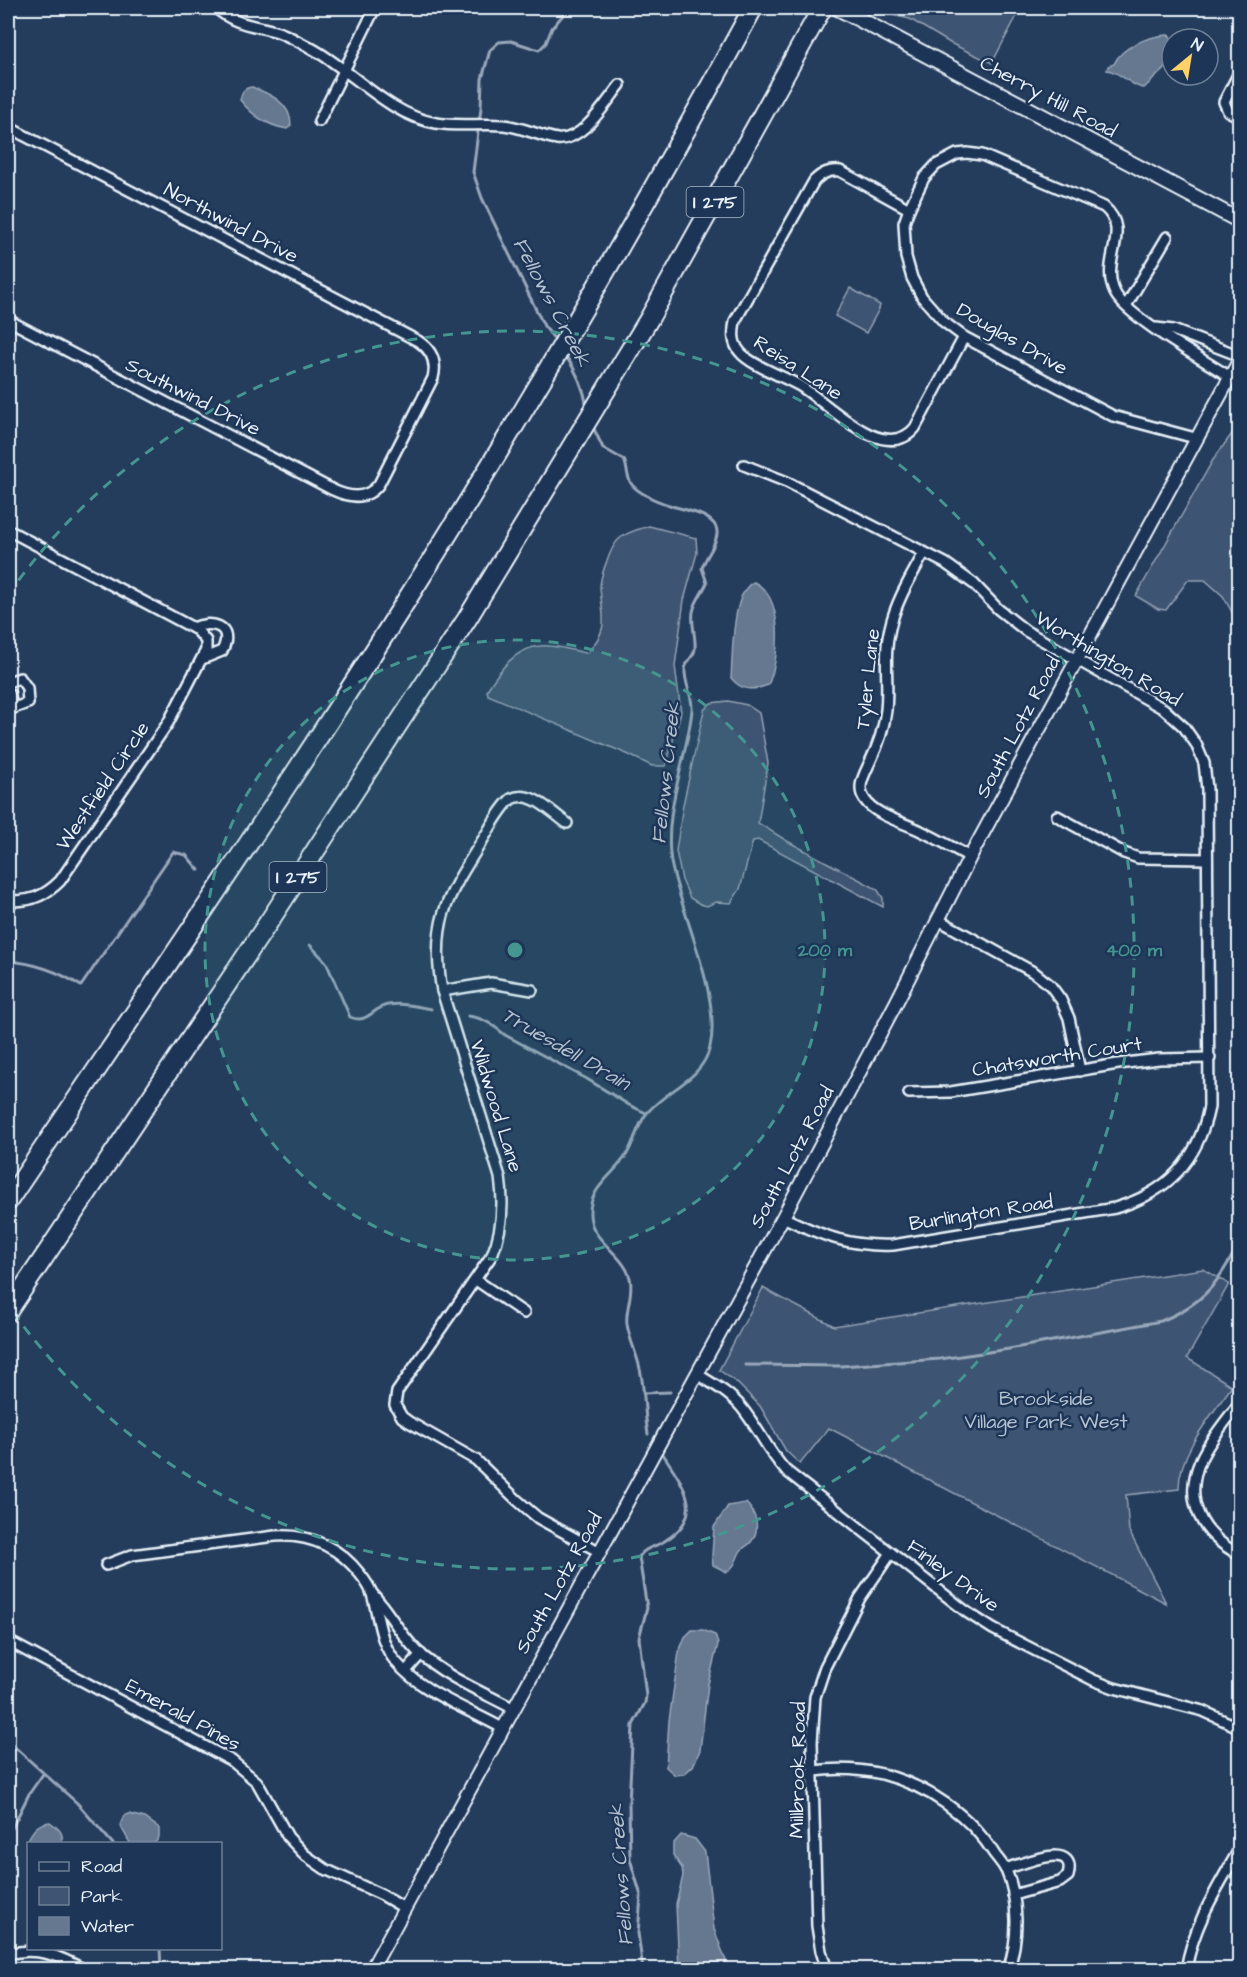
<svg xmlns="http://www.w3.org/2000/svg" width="1247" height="1977" font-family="'Architects Daughter',sans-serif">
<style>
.green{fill:#3e5472;stroke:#93a2b5;stroke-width:1.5}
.water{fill:#657890;stroke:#99a8ba;stroke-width:1.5}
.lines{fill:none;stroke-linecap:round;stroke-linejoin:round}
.stream{stroke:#99a8ba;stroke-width:3}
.minor-casing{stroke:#e8f1f8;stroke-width:14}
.tertiary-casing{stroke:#e8f1f8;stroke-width:16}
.secondary-casing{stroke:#e8f1f8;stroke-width:18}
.motorway-casing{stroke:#e8f1f8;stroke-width:22}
.minor{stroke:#1d3557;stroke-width:9}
.tertiary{stroke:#1d3557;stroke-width:12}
.secondary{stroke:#1d3557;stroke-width:14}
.motorway{stroke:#1d3557;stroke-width:18}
.ring{fill:none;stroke:#459590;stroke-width:3;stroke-dasharray:10 8}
.labels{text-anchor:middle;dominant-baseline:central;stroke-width:5;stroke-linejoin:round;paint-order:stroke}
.shield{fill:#1d3557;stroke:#abb9c8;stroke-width:1.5}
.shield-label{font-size:18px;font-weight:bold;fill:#e8f1f8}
.street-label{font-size:20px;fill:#e8f1f8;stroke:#1d3557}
.park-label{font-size:20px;fill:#b5c2d0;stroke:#1d3557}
.water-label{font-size:21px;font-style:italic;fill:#b4c1ce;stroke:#1d3557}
.centre{fill:#459590;stroke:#1d3557;stroke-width:3}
.ring-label{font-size:18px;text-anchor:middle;font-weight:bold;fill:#459590;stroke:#1d3557;stroke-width:5;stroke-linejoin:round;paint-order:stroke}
</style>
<rect width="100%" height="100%" fill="#253d5d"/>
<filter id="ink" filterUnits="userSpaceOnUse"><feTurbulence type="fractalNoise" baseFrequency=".0167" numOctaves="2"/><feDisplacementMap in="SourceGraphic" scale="12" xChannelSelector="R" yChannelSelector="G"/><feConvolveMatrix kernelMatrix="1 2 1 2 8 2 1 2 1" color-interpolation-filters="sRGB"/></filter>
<g filter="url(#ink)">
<g class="green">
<path d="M879 8H1021L992 63 950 43 910 19 887 14Z"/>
<path d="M850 288 880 305 879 309 866 333 835 316Z"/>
<path d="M1239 424V625L1223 596 1205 580H1188L1166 610 1158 609 1136 596 1213 460Z"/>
<path d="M649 526 696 538 697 553 684 600 675 666 681 712 666 766H652L627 754 488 695 487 690C499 671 515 648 540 646 553 644 573 651 587 653 611 627 602 618 600 587 600 577 611 546 619 539 626 532 639 529 649 526Z"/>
<path d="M728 701 747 705 759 713 768 763 758 823 787 841 877 889 883 898V907L758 840 753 841 740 889 731 903 716 902 707 906 700 904 690 898 682 880 676 851 683 805 704 710 711 703Z"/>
<path d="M1203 1269 1229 1284 1187 1358 1232 1386C1212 1415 1178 1453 1179 1489L1126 1495 1129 1531 1166 1603 829 1428 800 1464 786 1451 760 1406 736 1382 719 1370 763 1288 834 1326Z"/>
</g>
<g class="water">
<path d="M1168 35 1170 36 1172 40 1164 69 1144 88C1131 87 1122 72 1107 70L1108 66 1114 64C1122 46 1149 36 1168 35Z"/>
<path d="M252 87C270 94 291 103 291 125L287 129C266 125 253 116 240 100 242 91 244 88 252 87Z"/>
<path d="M754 582C785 597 780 659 768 685 752 691 742 691 731 678 733 656 731 591 754 582Z"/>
<path d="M746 1503C756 1513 761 1529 751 1542 748 1546 742 1548 740 1552 735 1562 736 1565 727 1572L713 1565 712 1556 714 1527 728 1506Z"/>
<path d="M692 1630H703L715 1635 718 1644 708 1684 700 1750 693 1766 684 1774 675 1775 666 1767 669 1721 679 1652 685 1637Z"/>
<path d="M129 1814 145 1818 159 1828V1837L155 1843H130L120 1825 124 1816Z"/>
<path d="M50 1822C58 1828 65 1833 61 1843L28 1844V1847L27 1842C32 1831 37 1823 50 1822Z"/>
<path d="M681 1835 695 1839 705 1852 714 1929 729 1969H679L676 1904 683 1876 682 1868 673 1855V1844Z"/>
</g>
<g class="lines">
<g class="stream">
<path d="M557 342 544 326 482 198 473 172 481 108 482 79 490 50 499 42 511 41 539 50 546 43 552 28 569 8"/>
<path d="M565 355C576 370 584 389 587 407"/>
<path d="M592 425 603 448 624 460C628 467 626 479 633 486 642 495 657 501 669 505 682 510 719 514 717 534 716 546 706 556 702 568L707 583C703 592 695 601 693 612 691 624 696 636 695 649 694 657 686 661 685 669 684 683 693 696 692 710 687 759 663 812 671 862 681 914 722 996 710 1047 702 1080 667 1089 647 1113 638 1124 634 1142 627 1154 615 1174 590 1187 590 1212 589 1241 623 1252 630 1278 634 1293 625 1309 627 1324 629 1339 637 1354 640 1369 645 1390 644 1412 648 1434"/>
<path d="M310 945 326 962 350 1017C368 1025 373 1007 388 1005 403 1003 416 1006 431 1009"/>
<path d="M8 961C35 963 58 971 81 986L173 852 186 855 199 870"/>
<path d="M468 1016C484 1018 493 1025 505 1035L587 1079 629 1105 646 1113"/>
<path d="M745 1365 841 1366 940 1359 1009 1349 1161 1321C1205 1303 1218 1283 1240 1242"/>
<path d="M643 1393 670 1392"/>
<path d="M9 1742 77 1803 113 1844"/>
<path d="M8 1836 29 1794 43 1774"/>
<path d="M160 1948 161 1970"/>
<path d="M643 1970 638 1933 641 1896 630 1859 629 1803 633 1725 645 1703 646 1696 639 1638 647 1608 639 1557C644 1548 654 1547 663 1542 707 1516 685 1487 663 1454"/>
</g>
<g class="minor-casing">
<g id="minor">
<path d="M216 8C234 25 255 25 278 32 290 36 300 43 311 48 352 70 388 115 436 123 459 127 481 123 504 125 522 127 539 136 557 139 583 142 606 102 620 85"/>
<path d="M1240 71 1224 102 1228 111 1240 117"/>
<path d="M319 121 375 8"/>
<path d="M8 127 418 341C432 350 437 362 433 378L379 484C367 500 350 498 333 490L8 320"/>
<path d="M909 209 840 171C829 170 822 173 814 181L735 321C733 332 732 343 740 352 750 365 785 377 800 386 828 403 884 465 915 428L964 337"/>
<path d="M1126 306 1167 237"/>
<path d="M1156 328 1173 330 1240 356"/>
<path d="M1195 438 1113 416 964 337 944 322 922 297 912 278 906 257 904 223 909 209 924 178 936 165 957 154 967 153 982 155 1104 207C1133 232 1099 260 1115 293 1127 317 1204 360 1230 377"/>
<path d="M744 465 787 482 945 563 974 584 998 609 1026 631 1164 709 1184 727 1196 744 1204 763 1207 789 1209 1107C1198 1161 1167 1193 1115 1208L893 1245C850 1247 820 1235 783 1217"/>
<path d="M8 530 197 630 206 641V650L168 723 60 881C45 896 29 903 8 900"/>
<path d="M924 553C911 577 896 601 890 628 883 655 889 682 886 710 884 728 878 746 870 762 864 775 856 788 865 800 875 815 905 823 921 831 938 839 953 848 970 857"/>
<path d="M193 628C211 620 235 625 222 651L202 659"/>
<path d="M8 682 20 678 27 688 28 703 8 710"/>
<path d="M8 693 10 695 11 704 8 709"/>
<path d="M1057 816 1124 853 1138 858 1207 859"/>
<path d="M567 823C551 812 531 789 511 799 499 810 491 827 482 841 447 897 430 922 442 991L500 1177C504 1204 503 1229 492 1255L397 1392 395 1405 402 1417 409 1422 476 1460 517 1500 538 1518 598 1551"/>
<path d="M937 919 1035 973 1050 985 1061 1000 1069 1018 1080 1071"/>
<path d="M442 991 491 983 532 990"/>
<path d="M909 1093 951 1092 1118 1064 1159 1059 1210 1058"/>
<path d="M476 1280 524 1313"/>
<path d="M697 1374C713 1384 730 1393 742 1408 758 1428 768 1451 785 1470L968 1613 993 1629 1093 1680 1114 1688 1203 1711 1240 1728"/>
<path d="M1240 1402C1227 1420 1210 1439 1201 1459 1182 1501 1202 1535 1240 1555"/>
<path d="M106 1565 132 1555 275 1536C310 1534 338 1546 360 1574 364 1579 370 1587 372 1594 379 1617 379 1642 396 1662 421 1692 468 1709 502 1728"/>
<path d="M371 1592C388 1610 399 1633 417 1651 444 1676 480 1691 512 1708"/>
<path d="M8 1641 232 1761 257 1782 288 1837 305 1855 325 1869 382 1895 404 1908"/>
<path d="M406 1671 421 1654"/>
<path d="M814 1771C837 1768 860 1769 882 1774 928 1786 970 1815 995 1855 999 1860 1003 1865 1006 1870 1019 1900 1019 1939 1008 1970"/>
<path d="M1005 1869C1022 1864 1078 1839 1068 1876L1060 1882 1013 1895"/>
<path d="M8 1954C37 1946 59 1956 85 1970"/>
<path d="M827 1970 821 1951 817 1926 812 1742 815 1697 825 1667 860 1598 891 1553"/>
<path d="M1186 1970C1193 1925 1218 1887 1240 1848"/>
</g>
</g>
<g class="tertiary-casing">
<path id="tertiary" d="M371 1970 783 1217 896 1003 970 857 1240 359"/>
</g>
<g class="secondary-casing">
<path id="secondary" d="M838 8 1240 221"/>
</g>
<g class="motorway-casing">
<g id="motorway">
<path d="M8 1201C139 1006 273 811 399 612 524 415 642 213 753 8"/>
<path d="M8 1311 270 920 467 619 649 319 822 8"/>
</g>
</g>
<use href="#minor" class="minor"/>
<use href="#tertiary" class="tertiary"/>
<use href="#secondary" class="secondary"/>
<use href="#motorway" class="motorway"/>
</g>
</g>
<circle cx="515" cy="950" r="310" fill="#459590" fill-opacity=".12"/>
<g class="ring">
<circle cx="515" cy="950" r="310"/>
<path d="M8 595A619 619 0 1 1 8 1305"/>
</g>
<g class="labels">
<g class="shield">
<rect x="686.5" y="187" width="57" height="30" rx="4.5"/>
<rect x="269.5" y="862" width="57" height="30" rx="4.5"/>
</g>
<g class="shield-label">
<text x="715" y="202">I 275</text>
<text x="298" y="877">I 275</text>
</g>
<g class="street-label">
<text transform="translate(1048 97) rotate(28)">Cherry Hill Road</text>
<text transform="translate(231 223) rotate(28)">Northwind Drive</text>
<text transform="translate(1012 339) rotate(30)">Douglas Drive</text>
<text transform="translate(798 368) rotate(33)">Reisa Lane</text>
<text transform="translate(193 397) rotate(27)">Southwind Drive</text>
<text transform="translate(1108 659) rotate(31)">Worthington Road</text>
<text transform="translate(868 679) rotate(-84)">Tyler Lane</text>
<text transform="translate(1018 727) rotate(-62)">South Lotz Road</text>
<text transform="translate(103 786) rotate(-56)">Westfield Circle</text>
<text transform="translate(1057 1057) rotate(-9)">Chatsworth Court</text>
<text transform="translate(496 1106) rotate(73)">Wildwood Lane</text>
<text transform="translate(792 1157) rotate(-62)">South Lotz Road</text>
<text transform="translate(981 1213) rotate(-9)">Burlington Road</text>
<text transform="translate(953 1576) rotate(36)">Finley Drive</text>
<text transform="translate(559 1583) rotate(-61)">South Lotz Road</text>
<text transform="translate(183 1715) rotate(29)">Emerald Pines</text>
<text transform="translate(798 1770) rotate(-89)">Millbrook Road</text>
</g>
<g class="park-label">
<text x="1046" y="1399">Brookside<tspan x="1046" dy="23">Village Park West</tspan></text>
</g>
<g class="water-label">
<text transform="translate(552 302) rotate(62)">Fellows Creek</text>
<text transform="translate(666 773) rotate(-84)">Fellows Creek</text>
<text transform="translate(566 1049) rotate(30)">Truesdell Drain</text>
<text transform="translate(621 1875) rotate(-94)">Fellows Creek</text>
</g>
</g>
<circle cx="515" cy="950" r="9" class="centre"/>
<g class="ring-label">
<text x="825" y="956">200 m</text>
<text x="1134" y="956">400 m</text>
</g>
<rect width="1247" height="1977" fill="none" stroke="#1d3557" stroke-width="30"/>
<rect x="15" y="15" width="1217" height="1947" fill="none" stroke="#e8f1f8" stroke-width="2" filter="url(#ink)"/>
<rect x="27" y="1842" width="195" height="108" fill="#1d3557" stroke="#6e8097" stroke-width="1.5"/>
<rect x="39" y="1862" width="30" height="9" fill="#1d3557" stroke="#6e8097" stroke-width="1.5"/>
<text x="81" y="1872" font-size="18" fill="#e8f1f8">Road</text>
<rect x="39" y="1887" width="30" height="18" fill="#3e5472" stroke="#6e8097" stroke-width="1.5"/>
<text x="81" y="1902" font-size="18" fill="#e8f1f8">Park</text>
<rect x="39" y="1917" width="30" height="18" fill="#657890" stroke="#6e8097" stroke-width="1.5"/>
<text x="81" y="1932" font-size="18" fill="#e8f1f8">Water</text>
<g transform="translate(1190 57) rotate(30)"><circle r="28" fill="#1d3557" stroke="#6e8097" stroke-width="1.5"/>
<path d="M0-4.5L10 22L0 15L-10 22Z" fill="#ffd166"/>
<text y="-9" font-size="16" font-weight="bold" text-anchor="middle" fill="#e8f1f8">N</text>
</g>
</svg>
